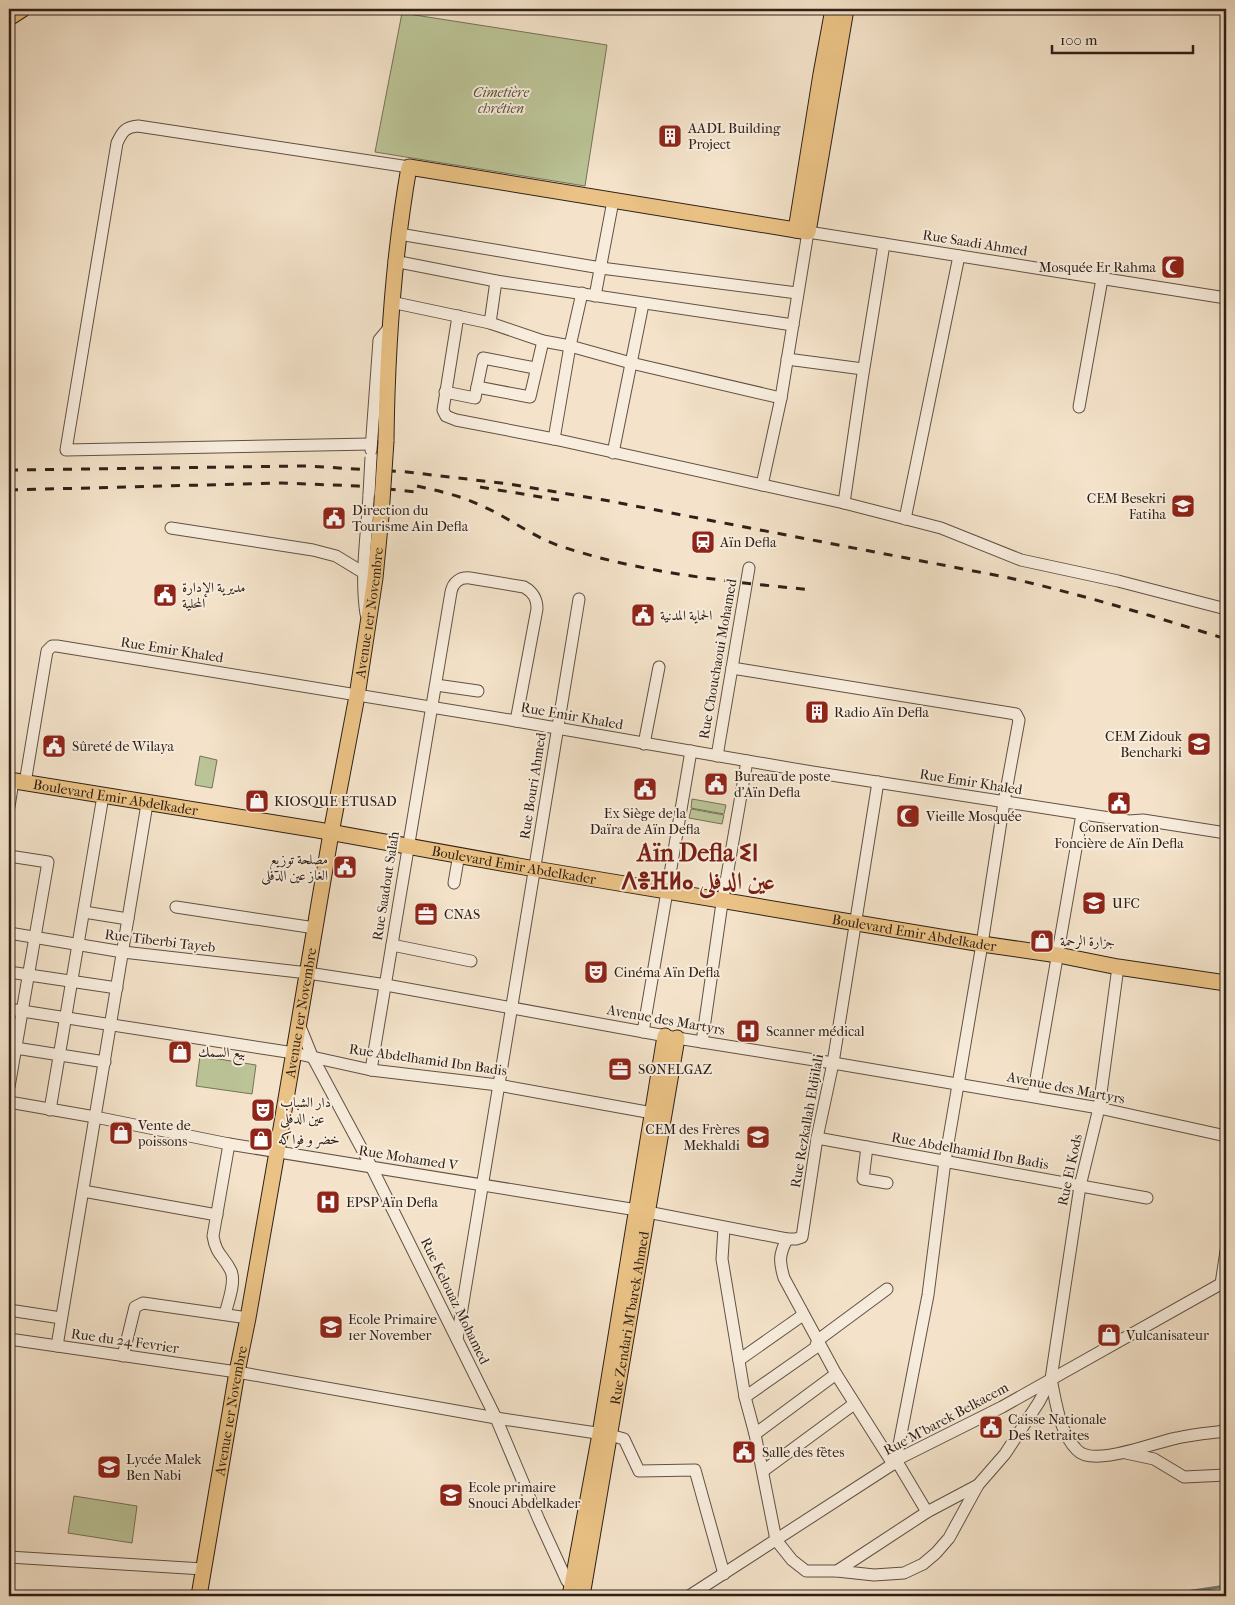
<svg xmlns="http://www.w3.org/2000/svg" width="1235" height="1605" font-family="'IM FELL French Canon',Amiri,'Noto Sans Tifinagh',serif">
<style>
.green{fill:#bbc497;stroke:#757258}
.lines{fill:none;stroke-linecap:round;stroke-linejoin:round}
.stream{stroke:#707f74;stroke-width:3}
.minor-casing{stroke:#605144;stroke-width:13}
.major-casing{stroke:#2f2018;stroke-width:17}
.minor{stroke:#f8eddd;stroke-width:11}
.major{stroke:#eac285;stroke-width:15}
.rail{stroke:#2f2018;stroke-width:3;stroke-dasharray:9 9;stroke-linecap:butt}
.minor-bridge-casing{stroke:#605144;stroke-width:13;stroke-linecap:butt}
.major-bridge-casing{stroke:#2f2018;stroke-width:17;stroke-linecap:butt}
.minor-bridge{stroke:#f8eddd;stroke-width:11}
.major-bridge{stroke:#eac285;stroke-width:15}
.labels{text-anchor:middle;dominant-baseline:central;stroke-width:4;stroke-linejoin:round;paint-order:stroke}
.park-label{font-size:14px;font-style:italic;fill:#59513e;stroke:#f8eddd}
.poi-label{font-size:14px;fill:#2f2018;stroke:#f8eddd;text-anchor:start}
.street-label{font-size:14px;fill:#2f2018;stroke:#f8eddd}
.town-label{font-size:24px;font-weight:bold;fill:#7a1f14;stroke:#f8eddd}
</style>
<rect width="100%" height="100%" fill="#f4e3ca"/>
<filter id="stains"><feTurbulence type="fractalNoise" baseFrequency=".004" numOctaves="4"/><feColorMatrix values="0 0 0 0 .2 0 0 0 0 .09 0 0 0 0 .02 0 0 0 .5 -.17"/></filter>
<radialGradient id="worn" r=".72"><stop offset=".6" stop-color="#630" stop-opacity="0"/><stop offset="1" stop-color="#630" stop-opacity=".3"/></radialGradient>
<g class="green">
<path d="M402 13 607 45 585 186 375 152Z"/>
<path d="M200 756 217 760 212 788 195 785Z"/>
<path d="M692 799 726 805 724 814 691 808Z"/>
<path d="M691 809 724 815 722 824 689 818Z"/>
<path d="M200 1056 256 1065 252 1094 196 1086Z"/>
<path d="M74 1496 137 1506 132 1543 68 1533Z"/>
</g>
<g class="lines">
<path class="stream" d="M1167 1596 1179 1593 1226 1586"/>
<g class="minor-casing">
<g id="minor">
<path d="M399 234 601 268 797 293"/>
<path d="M394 261 496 281 793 325"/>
<path d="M595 296 613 201"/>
<path d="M391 302 490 323 543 341 570 346 631 363 781 398"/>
<path d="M458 316 443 410 446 416 456 420 554 439 844 503 941 528 1021 560 1118 581 1226 609"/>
<path d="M490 323 496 281"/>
<path d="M787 359 863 369"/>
<path d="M477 387 483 358 535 368"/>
<path d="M445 392 475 398 477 387 530 397 543 341"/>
<path d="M1079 407 1102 279"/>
<path d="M554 439 570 346 582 293"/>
<path d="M371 444 66 450 117 143C122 132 125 127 138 126L409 167"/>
<path d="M371 450 379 340 389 328"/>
<path d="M613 453 643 304"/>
<path d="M762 485 781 398 808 232 1226 298"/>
<path d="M844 503 862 380 884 244"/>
<path d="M905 519 959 256"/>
<path d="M171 528 313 550 336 556 364 573"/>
<path d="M366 614C360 575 367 534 369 494"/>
<path d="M732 668 1016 714 1019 720 1004 802 982 944 945 1161 928 1295 896 1460 927 1512"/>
<path d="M436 685 478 691"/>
<path d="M644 744 659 667"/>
<path d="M717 756 749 568"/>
<path d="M25 783 47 651 52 646H57L516 721 812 772 1129 821 1143 820 1226 833"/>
<path d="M9 807 13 781"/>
<path d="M9 856 48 862 9 1087"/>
<path d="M454 883 459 854"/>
<path d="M176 907 315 928"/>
<path d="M84 912 128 919"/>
<path d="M9 933 123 952 308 973 386 985 677 1038 833 1063 1099 1108 1226 1136"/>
<path d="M392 945 471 961"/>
<path d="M9 972 117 988"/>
<path d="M9 1009 294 1053 371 1070 498 1085 658 1114"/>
<path d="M299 1024 312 1056 371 1166 496 1418 539 1520 567 1581 580 1582"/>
<path d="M643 1032 691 751"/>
<path d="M702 1042 721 910 747 761"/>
<path d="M9 1047 105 1062"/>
<path d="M371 1070 451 592C453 582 460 577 470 578L524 587C533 592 537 598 537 609L516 721"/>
<path d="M1033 1096 1082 814"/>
<path d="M9 1102 95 1117 229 1144 637 1210 787 1239H796L802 1237 817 1138 833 1063 878 782"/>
<path d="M50 1110 103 796"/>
<path d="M817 1138 1147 1198"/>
<path d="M867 1147 863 1179 887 1183"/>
<path d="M83 1191 217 1215"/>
<path d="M724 1228 722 1259 745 1397 755 1434 776 1540 792 1560 806 1571H837L874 1575 904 1573 923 1564 936 1553 949 1538 978 1485 1005 1454 1039 1402 1051 1379 1080 1186 1099 1108 1118 967"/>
<path d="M787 1239C779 1255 779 1261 784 1278L836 1374 893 1464"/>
<path d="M1221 1284 1226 1251"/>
<path d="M9 1310 61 1318"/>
<path d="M225 1314C228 1302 236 1282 231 1271 224 1256 216 1255 213 1236L229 1144"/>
<path d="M9 1339 237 1372 496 1418 610 1435 624 1439 639 1471 695 1470 724 1574"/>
<path d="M457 1339 579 599"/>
<path d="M57 1346 147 804"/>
<path d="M123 1356 135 1307 143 1303 248 1318"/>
<path d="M739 1360 803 1315"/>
<path d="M1051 1379C1056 1402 1059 1432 1077 1450 1093 1468 1155 1442 1177 1438 1193 1434 1210 1433 1226 1431"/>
<path d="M745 1397 815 1348 818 1340 887 1289"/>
<path d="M755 1434 836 1374"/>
<path d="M1126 1453 1154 1459 1184 1477 1226 1475"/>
<path d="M763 1471 854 1404"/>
<path d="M9 1557 203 1569"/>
<path d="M837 1571 927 1512 978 1485"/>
<path d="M689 1596 893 1464 896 1460 1002 1407 1226 1281"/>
</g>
</g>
<g class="major-casing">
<g id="major">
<path d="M9 18 23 9"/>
<path d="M796 230 821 74 833 9"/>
<path d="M386 441C387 348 393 259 409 167L808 232 846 9"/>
<path id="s1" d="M9 780 318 830 535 869 982 944 1058 955 1118 967 1226 983"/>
<path id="s2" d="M199 1596 237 1372 248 1318 277 1152 331 833 357 696 375 578 381 516"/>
<path d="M570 1596 600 1434 665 1036"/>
<path id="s3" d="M582 1596 677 1038"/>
</g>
</g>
<use href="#minor" class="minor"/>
<use href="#major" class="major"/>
<g class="rail">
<path d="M9 470 306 466 407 472 509 484 604 500 1005 577C1080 594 1153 616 1226 639"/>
<path d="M417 486C439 491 462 496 482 506 510 518 534 538 563 547 642 573 730 582 813 590"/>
<path d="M480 487 559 500"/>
<path d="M9 490 281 483 358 486 417 492"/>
</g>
<g class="minor-bridge-casing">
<path id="minor-bridge" d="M369 494 371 457"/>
</g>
<g class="major-bridge-casing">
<path id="major-bridge" d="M381 516 386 441"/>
</g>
<use href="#minor-bridge" class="minor-bridge"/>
<use href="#major-bridge" class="major-bridge"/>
</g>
<defs>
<g id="building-square" transform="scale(1.25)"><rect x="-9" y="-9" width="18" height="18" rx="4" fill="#8f2418" stroke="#f8eddd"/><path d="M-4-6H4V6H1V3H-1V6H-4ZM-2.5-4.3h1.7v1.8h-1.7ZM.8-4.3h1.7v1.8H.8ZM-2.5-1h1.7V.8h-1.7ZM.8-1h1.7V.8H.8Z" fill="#fff"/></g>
<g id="mosque-square" transform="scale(1.25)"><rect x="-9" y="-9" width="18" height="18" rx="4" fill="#8f2418" stroke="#f8eddd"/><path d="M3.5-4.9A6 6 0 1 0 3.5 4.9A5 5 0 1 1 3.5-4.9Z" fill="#fff"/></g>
<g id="school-square" transform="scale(1.25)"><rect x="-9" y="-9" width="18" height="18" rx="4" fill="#8f2418" stroke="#f8eddd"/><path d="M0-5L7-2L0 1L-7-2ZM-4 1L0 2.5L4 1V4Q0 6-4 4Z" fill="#fff"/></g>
<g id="civic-square" transform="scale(1.25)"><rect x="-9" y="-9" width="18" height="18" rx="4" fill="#8f2418" stroke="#f8eddd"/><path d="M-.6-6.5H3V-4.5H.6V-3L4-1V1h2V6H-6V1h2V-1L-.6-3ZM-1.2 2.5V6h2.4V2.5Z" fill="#fff"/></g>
<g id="station-square" transform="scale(1.25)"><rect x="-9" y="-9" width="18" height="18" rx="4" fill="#8f2418" stroke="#f8eddd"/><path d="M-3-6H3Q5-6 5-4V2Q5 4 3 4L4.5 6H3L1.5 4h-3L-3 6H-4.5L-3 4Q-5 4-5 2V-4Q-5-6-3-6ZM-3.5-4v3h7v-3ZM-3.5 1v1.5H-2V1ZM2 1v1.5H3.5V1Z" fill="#fff"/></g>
<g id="shop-square" transform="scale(1.25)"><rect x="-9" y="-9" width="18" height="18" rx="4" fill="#8f2418" stroke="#f8eddd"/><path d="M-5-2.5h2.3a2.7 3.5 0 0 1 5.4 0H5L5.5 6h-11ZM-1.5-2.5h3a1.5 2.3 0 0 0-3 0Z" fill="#fff"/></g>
<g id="office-square" transform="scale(1.25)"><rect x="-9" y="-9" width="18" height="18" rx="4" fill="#8f2418" stroke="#f8eddd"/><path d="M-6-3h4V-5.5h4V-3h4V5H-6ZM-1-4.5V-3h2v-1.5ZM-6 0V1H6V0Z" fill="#fff"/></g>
<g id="theatre-square" transform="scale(1.25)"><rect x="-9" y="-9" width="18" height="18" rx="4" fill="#8f2418" stroke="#f8eddd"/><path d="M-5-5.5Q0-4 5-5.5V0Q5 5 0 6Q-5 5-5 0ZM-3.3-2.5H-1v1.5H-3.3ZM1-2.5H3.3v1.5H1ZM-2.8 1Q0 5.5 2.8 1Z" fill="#fff"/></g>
<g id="hospital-square" transform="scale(1.25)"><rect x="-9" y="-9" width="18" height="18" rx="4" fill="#8f2418" stroke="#f8eddd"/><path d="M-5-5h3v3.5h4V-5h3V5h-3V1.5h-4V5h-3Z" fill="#fff"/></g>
</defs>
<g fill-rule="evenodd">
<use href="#building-square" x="670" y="136"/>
<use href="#mosque-square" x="1173" y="267"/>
<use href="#school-square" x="1183" y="506"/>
<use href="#civic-square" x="334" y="518"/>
<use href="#station-square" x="703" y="542"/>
<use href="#civic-square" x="165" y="595"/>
<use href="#civic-square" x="643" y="615"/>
<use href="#building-square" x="817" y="712"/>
<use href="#school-square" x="1199" y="744"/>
<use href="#civic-square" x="54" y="746"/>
<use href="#civic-square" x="716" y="784"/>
<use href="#civic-square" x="645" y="789"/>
<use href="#shop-square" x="257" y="801"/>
<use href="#civic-square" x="1119" y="803"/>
<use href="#mosque-square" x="908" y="816"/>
<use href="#civic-square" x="345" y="867"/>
<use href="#school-square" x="1094" y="903"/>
<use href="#office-square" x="426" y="914"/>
<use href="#shop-square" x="1042" y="941"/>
<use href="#theatre-square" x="596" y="972"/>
<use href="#hospital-square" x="748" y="1031"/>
<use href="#shop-square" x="180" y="1052"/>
<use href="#office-square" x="620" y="1069"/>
<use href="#theatre-square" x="263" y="1110"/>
<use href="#shop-square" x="121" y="1133"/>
<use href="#school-square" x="758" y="1137"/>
<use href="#shop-square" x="261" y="1139"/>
<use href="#hospital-square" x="328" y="1202"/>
<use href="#school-square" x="331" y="1327"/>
<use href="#shop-square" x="1109" y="1335"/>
<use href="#civic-square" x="991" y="1427"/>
<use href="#civic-square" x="744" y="1452"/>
<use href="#school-square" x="109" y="1467"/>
<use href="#school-square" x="451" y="1495"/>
</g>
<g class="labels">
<g class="park-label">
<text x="501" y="92">Cimetière<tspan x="501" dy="16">chrétien</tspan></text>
</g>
<g class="poi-label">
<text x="688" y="128">AADL Building<tspan x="688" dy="16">Project</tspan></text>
<text x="1156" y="267" text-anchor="end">Mosquée Er Rahma</text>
<text x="1166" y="498" text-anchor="end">CEM Besekri<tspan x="1166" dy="16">Fatiha</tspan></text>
<text x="352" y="510">Direction du<tspan x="352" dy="16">Tourisme Ain Defla</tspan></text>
<text x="720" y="542">Aïn Defla</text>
<text x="182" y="587">مديرية الإدارة<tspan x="182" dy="16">المحلية</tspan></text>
<text x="660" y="615">الحماية المدنية</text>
<text x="834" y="712">Radio Aïn Defla</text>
<text x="1182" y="736" text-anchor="end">CEM Zidouk<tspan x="1182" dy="16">Bencharki</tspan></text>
<text x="72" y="746">Sûreté de Wilaya</text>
<text x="734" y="776">Bureau de poste<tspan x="734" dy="16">d'Aïn Defla</tspan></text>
<text x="274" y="801">KIOSQUE ETUSAD</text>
<text x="645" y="813" text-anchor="middle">Ex Siège de la<tspan x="645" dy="16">Daïra de Aïn Defla</tspan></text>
<text x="926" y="816">Vieille Mosquée</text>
<text x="1119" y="827" text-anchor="middle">Conservation<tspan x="1119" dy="16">Foncière de Aïn Defla</tspan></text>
<text x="328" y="859" text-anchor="end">مصلحة توزيع<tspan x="328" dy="16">الغاز عين الدفلى</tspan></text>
<text x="1112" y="903">UFC</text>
<text x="444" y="914">CNAS</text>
<text x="1060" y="941">جزارة الرحمة</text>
<text x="614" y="972">Cinéma Aïn Defla</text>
<text x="766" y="1031">Scanner médical</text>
<text x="198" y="1052">بيع السمك</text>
<text x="638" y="1069">SONELGAZ</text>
<text x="280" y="1102">دار الشباب<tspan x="280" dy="16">عين الدفلى</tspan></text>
<text x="138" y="1125">Vente de<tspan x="138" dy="16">poissons</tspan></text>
<text x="740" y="1129" text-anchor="end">CEM des Frères<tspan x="740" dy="16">Mekhaldi</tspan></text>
<text x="278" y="1139">خضر و فواكه</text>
<text x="346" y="1202">EPSP Aïn Defla</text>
<text x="348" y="1319">Ecole Primaire<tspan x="348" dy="16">1er November</tspan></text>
<text x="1126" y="1335">Vulcanisateur</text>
<text x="1008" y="1419">Caisse Nationale<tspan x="1008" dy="16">Des Retraites</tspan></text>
<text x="762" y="1452">Salle des fêtes</text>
<text x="126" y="1459">Lycée Malek<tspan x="126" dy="16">Ben Nabi</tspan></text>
<text x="468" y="1487">Ecole primaire<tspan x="468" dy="16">Snouci Abdelkader</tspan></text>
</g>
<g class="street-label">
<text transform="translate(975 243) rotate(9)">Rue Saadi Ahmed</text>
<text stroke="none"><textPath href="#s2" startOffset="998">Avenue 1er Novembre</textPath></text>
<text transform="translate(172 650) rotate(9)">Rue Emir Khaled</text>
<text transform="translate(718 659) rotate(-80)">Rue Chouchaoui Mohamed</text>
<text transform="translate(572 716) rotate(10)">Rue Emir Khaled</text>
<text transform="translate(971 782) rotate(9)">Rue Emir Khaled</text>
<text transform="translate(533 786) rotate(-81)">Rue Bouri Ahmed</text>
<text stroke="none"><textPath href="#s1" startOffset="108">Boulevard Emir Abdelkader</textPath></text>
<text stroke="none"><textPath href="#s1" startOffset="512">Boulevard Emir Abdelkader</textPath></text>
<text transform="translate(386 886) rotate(-81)">Rue Saadout Salah</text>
<text stroke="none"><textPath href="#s1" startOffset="918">Boulevard Emir Abdelkader</textPath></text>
<text transform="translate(160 941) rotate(7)">Rue Tiberbi Tayeb</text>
<text stroke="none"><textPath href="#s2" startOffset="592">Avenue 1er Novembre</textPath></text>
<text transform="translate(666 1020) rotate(10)">Avenue des Martyrs</text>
<text transform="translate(428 1060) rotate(8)">Rue Abdelhamid Ibn Badis</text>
<text transform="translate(1066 1088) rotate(11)">Avenue des Martyrs</text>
<text transform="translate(807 1121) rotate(-80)">Rue Rezkallah Eldjilali</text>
<text transform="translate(970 1151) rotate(10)">Rue Abdelhamid Ibn Badis</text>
<text transform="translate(408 1158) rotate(9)">Rue Mohamed V</text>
<text transform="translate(1070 1170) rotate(-78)">Rue El Kods</text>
<text transform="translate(455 1301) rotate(64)">Rue Kelouaz Mohamed</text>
<text stroke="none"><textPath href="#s3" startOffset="282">Rue Zendari M'barek Ahmed</textPath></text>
<text transform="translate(125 1341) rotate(8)">Rue du 24 Fevrier</text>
<text stroke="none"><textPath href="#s2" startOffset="188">Avenue 1er Novembre</textPath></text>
<text transform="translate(946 1419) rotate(-28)">Rue M'barek Belkacem</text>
</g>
<g class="town-label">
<text x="698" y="853">Aïn Defla ⵉⵏ<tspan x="698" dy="28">ⴷⴻⴼⵍⴰ عين الدفلى</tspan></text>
</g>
</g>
<rect width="1235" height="1605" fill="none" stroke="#f4e3ca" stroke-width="30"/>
<rect x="10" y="10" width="1215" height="1585" fill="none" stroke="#2f2018" stroke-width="2.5"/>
<rect x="15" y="15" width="1205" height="1575" fill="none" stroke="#2f2018"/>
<path d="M1052 45v8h141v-8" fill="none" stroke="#2f2018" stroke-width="2.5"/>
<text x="1060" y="45" font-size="15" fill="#2f2018" stroke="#f8eddd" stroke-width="4" paint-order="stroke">100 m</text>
<rect width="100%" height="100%" filter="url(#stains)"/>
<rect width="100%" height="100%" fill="url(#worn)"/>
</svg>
